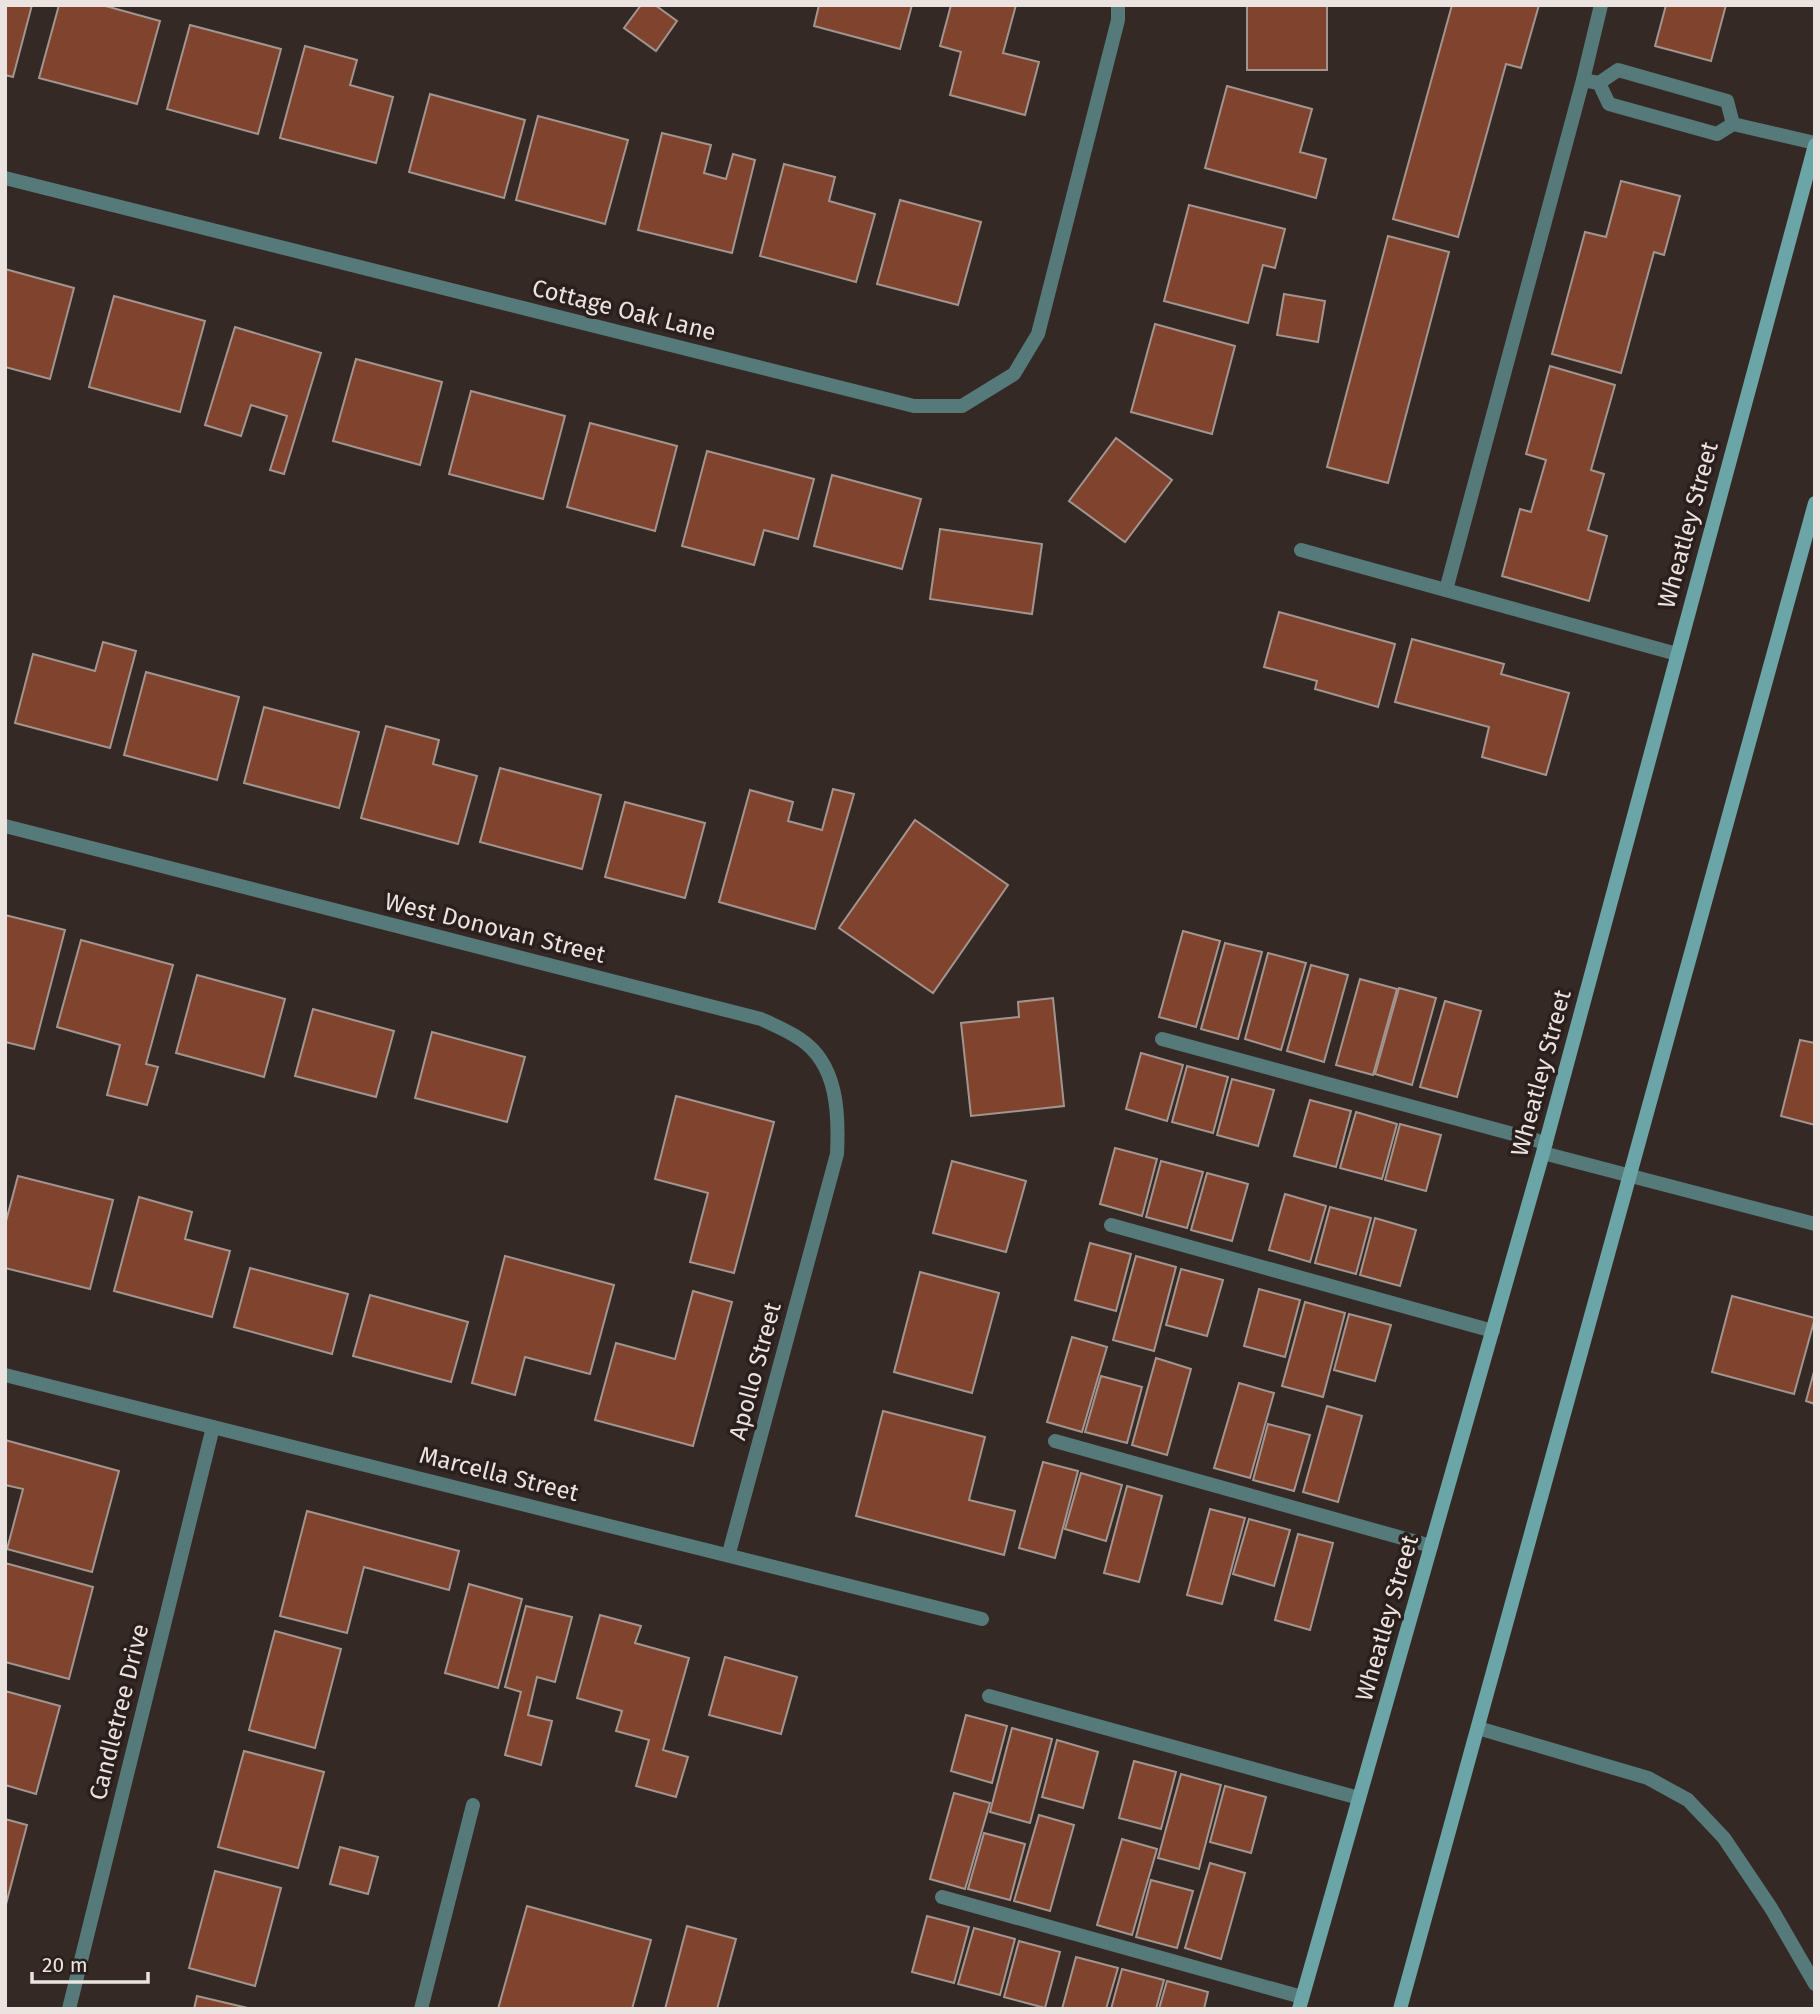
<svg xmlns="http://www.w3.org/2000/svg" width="1820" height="2014" font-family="'Fira Sans',sans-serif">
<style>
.building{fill:#80442e;stroke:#a29590;stroke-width:2}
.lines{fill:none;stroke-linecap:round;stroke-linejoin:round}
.service{stroke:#56797a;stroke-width:14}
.minor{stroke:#56797a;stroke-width:14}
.secondary{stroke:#6ba5a7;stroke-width:14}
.labels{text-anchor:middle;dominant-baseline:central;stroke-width:7;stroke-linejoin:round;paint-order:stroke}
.street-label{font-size:24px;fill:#eae3e0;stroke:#2a1f1c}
</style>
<rect width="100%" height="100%" fill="#342925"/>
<g class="building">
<path d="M5 5H32L13 77 5 75Z"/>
<path d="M59 5H102L160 21 137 104 39 78Z"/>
<path d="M641 5H655L677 21 656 51 624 28Z"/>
<path d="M819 5H912L900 49 814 26Z"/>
<path d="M951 5H1016L1003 53 1039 62 1025 115 950 95 961 52 940 46Z"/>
<rect x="1247" y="5" width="80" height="65"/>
<path d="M1452 5H1539L1521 68 1506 64 1458 237 1393 219Z"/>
<path d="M1666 5H1726L1711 61 1655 46Z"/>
<path d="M190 25 281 49 258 134 167 109Z"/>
<path d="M305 46 357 60 350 85 393 97 376 163 280 138Z"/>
<path d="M1227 86 1312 109 1300 152 1326 159 1316 198 1205 168Z"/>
<path d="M430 94 525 120 504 198 409 172Z"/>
<path d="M538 116 628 140 605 224 516 200Z"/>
<path d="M662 133 711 145 704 173 726 179 733 154 755 160 732 253 638 230Z"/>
<path d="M784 164 835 177 829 201 875 214 856 282 760 256Z"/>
<path d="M1621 181 1680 196 1664 255 1654 252 1621 373 1552 354 1585 232 1606 237Z"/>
<path d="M900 200 981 222 958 305 877 284Z"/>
<path d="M1189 205 1285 229 1275 268 1263 265 1248 323 1164 301Z"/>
<path d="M1388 236 1449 252 1388 483 1327 467Z"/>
<path d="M5 269 74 288 50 379 5 367Z"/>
<path d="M1284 294 1325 301 1318 342 1277 335Z"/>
<path d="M114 296 205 321 180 412 89 387Z"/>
<path d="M1155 324 1235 346 1212 434 1131 412Z"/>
<path d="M235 327 321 353 284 474 270 470 287 416 251 405 241 436 205 425Z"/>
<path d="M356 359 442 382 420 465 333 441Z"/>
<path d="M1550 366 1615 385 1591 470 1604 474 1588 530 1607 536 1589 601 1502 576 1520 509 1531 512 1546 460 1526 454Z"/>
<path d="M471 391 565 416 543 499 449 474Z"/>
<path d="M590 423 677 446 655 531 567 507Z"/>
<path d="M1116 438 1172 480 1125 542 1069 501Z"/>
<path d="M707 451 814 479 798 539 764 530 754 565 682 546Z"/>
<path d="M832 475 921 499 902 569 814 546Z"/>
<path d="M940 529 1042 544 1032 614 930 599Z"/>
<path d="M1279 612 1395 644 1378 707 1315 689 1317 681 1264 667Z"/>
<path d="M1412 639 1504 664 1501 674 1569 693 1546 775 1482 757 1489 727 1395 702Z"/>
<path d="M103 642 136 651 110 748 15 723 33 654 95 671Z"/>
<path d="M146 672 239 697 217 780 124 755Z"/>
<path d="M264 707 359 732 339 808 244 783Z"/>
<path d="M386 726 439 740 433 764 477 776 458 844 361 818Z"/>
<path d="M500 768 601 795 582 869 480 842Z"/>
<path d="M833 789 854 794 815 929 719 902 750 790 793 802 788 821 822 830Z"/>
<path d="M625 802 705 823 685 898 605 877Z"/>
<path d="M915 820 1008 885 933 993 839 928Z"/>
<path d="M5 915 65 930 34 1049 5 1042Z"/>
<path d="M1183 931 1220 941 1196 1027 1159 1017Z"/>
<path d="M81 940 173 965 146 1064 158 1067 147 1105 107 1095 120 1045 57 1027Z"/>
<path d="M1225 943 1262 952 1238 1039 1201 1029Z"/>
<path d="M1268 953 1306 963 1281 1050 1245 1039Z"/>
<path d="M1311 965 1348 975 1324 1062 1287 1051Z"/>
<path d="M197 975 285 999 264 1077 176 1053Z"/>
<path d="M1360 979 1397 989 1373 1075 1336 1065Z"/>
<path d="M1399 988 1436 998 1412 1085 1375 1074Z"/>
<path d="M1053 998 1064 1106 971 1116 961 1023 1019 1017 1018 1002Z"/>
<path d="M1445 1001 1481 1011 1457 1097 1420 1087Z"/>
<path d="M313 1009 394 1031 376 1097 295 1076Z"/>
<path d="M432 1032 525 1057 507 1122 415 1098Z"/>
<path d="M1800 1040 1815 1043V1125L1781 1116Z"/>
<path d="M1141 1053 1183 1065 1167 1121 1126 1109Z"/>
<path d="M1187 1066 1228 1077 1213 1133 1172 1122Z"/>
<path d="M1232 1079 1274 1090 1258 1146 1217 1135Z"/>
<path d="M676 1096 774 1122 734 1273 690 1262 708 1193 655 1179Z"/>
<path d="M1310 1100 1351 1111 1336 1167 1294 1156Z"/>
<path d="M1356 1112 1397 1124 1382 1179 1340 1168Z"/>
<path d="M1400 1124 1441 1135 1426 1191 1385 1180Z"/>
<path d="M1115 1148 1157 1159 1142 1216 1100 1204Z"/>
<path d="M952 1161 1026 1181 1006 1252 933 1233Z"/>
<path d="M1161 1161 1203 1172 1187 1228 1146 1217Z"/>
<path d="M1207 1173 1248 1184 1232 1241 1191 1230Z"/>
<path d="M18 1176 113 1200 90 1289 5 1268V1225Z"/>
<path d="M1285 1194 1326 1206 1310 1262 1269 1250Z"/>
<path d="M139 1197 192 1212 185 1239 230 1251 212 1317 114 1291Z"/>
<path d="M1330 1207 1371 1218 1356 1274 1315 1263Z"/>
<path d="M1375 1218 1416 1230 1400 1286 1360 1275Z"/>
<path d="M1090 1243 1131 1254 1116 1311 1075 1300Z"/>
<path d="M505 1256 614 1285 590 1374 525 1357 515 1395 472 1383Z"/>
<path d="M1136 1256 1176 1267 1154 1351 1113 1340Z"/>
<path d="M250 1268 348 1294 332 1354 234 1327Z"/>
<path d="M1181 1269 1223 1280 1207 1336 1166 1325Z"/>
<path d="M920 1272 999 1293 972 1393 894 1372Z"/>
<path d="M1259 1289 1300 1300 1285 1357 1244 1346Z"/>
<path d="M693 1291 732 1302 693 1446 595 1420 616 1343 675 1359Z"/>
<path d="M370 1295 468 1322 451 1382 353 1356Z"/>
<path d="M1732 1296 1815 1318 1794 1394 1712 1372Z"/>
<path d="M1305 1302 1345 1313 1323 1397 1282 1386Z"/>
<path d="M1349 1314 1391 1325 1375 1381 1334 1370Z"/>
<path d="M1072 1337 1107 1347 1082 1432 1047 1422Z"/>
<path d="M1156 1358 1191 1369 1167 1455 1132 1445Z"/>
<path d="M1815 1368V1404L1806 1401Z"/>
<path d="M1101 1376 1142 1387 1127 1443 1085 1432Z"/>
<path d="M1239 1383 1274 1393 1250 1478 1214 1468Z"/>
<path d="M1327 1406 1362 1416 1338 1502 1303 1492Z"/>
<path d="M883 1411 985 1437 969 1500 1015 1511 1004 1555 856 1516Z"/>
<path d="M1268 1424 1310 1435 1294 1491 1253 1480Z"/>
<path d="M5 1440 119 1471 92 1572 7 1549 23 1489 5 1485Z"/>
<path d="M1043 1462 1078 1471 1055 1558 1019 1548Z"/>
<path d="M1081 1473 1122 1485 1106 1541 1065 1529Z"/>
<path d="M1127 1486 1162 1496 1139 1582 1104 1573Z"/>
<path d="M1210 1509 1245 1518 1222 1604 1187 1595Z"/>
<path d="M307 1511 459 1551 449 1590 364 1567 347 1633 280 1616Z"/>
<path d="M1249 1519 1290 1530 1274 1586 1233 1574Z"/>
<path d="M1298 1534 1333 1543 1310 1630 1275 1620Z"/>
<path d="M5 1563 93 1587 69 1679 5 1662Z"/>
<path d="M469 1584 522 1599 498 1688 445 1673Z"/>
<path d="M526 1606 572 1617 555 1682 537 1677 528 1715 552 1721 541 1765 505 1755 521 1692 505 1687Z"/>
<path d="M600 1615 641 1626 635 1643 689 1658 663 1750 688 1757 676 1797 636 1786 649 1740 616 1731 622 1711 577 1698Z"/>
<path d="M275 1631 341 1649 315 1748 249 1730Z"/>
<path d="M725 1657 797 1677 781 1734 709 1715Z"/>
<path d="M5 1691 60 1706 36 1794 5 1785Z"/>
<path d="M966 1715 1007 1726 992 1783 951 1771Z"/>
<path d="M1012 1728 1052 1739 1030 1823 990 1812Z"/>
<path d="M1057 1740 1098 1752 1083 1808 1042 1797Z"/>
<path d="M244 1751 324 1772 298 1868 218 1847Z"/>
<path d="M1134 1761 1176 1772 1161 1829 1119 1818Z"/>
<path d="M1181 1774 1221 1785 1199 1869 1158 1858Z"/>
<path d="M1225 1786 1266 1797 1251 1853 1210 1842Z"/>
<path d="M954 1793 990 1803 965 1889 930 1879Z"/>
<path d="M1039 1815 1074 1825 1050 1911 1014 1901Z"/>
<path d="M5 1819 27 1825 5 1908Z"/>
<path d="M984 1833 1025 1844 1010 1900 968 1889Z"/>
<path d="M1122 1839 1157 1849 1132 1935 1097 1925Z"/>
<path d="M340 1847 378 1857 368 1894 330 1884Z"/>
<path d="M1210 1863 1245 1873 1221 1959 1185 1948Z"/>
<path d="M215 1871 281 1888 255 1986 189 1968Z"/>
<path d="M1151 1880 1193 1891 1177 1948 1136 1937Z"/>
<path d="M527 1906 651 1940 632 2009H498Z"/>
<path d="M927 1916 969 1927 954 1983 912 1972Z"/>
<path d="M687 1926 736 1939 717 2009H665Z"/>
<path d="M974 1928 1015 1939 1000 1995 958 1984Z"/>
<path d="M1019 1941 1060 1952 1045 2008 1004 1997Z"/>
<path d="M1076 1957 1118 1968 1106 2009H1062Z"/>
<path d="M1122 1969 1164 1980 1156 2009H1111Z"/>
<path d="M1167 1981 1208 1992 1204 2009H1159Z"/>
<path d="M197 1996 252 2009H194Z"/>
</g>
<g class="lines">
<g class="service">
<path d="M1583 80 1601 5"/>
<path d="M1599 83 1609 104 1717 134 1733 124 1815 143"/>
<path d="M1301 550 1677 654"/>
<path d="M1446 590 1583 80 1599 83 1618 70 1727 101 1733 124"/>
<path d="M1162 1039 1546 1143"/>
<path d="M1111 1225 1493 1331"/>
<path d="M1055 1441 1431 1546"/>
<path d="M989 1696 1359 1798"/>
<path d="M1478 1728 1648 1778 1688 1800 1724 1838 1771 1908 1815 1984"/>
<path d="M942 1897 1302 1997"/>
<path d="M421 2009 473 1805"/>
</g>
<g class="minor">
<path d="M5 178 914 406H962L1014 374 1038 334 1118 20V5"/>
<path d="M5 826 761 1019C774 1025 788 1031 800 1039 838 1064 839 1114 837 1154L729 1553"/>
<path d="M1543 1153 1815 1224"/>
<path d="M5 1375 982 1619"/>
<path d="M69 2009 213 1427"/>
</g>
<g class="secondary">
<path d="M1299 2009 1543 1153 1815 145"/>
<path d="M1400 2009 1815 503"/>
</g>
</g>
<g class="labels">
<g class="street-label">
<text transform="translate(624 310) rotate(14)">Cottage Oak Lane</text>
<text transform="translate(1688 525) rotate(-75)">Wheatley Street</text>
<text transform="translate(495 928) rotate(14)">West Donovan Street</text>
<text transform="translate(1541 1073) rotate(-75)">Wheatley Street</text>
<text transform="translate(755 1371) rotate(-75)">Apollo Street</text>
<text transform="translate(499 1474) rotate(14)">Marcella Street</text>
<text transform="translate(1387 1618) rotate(-74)">Wheatley Street</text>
<text transform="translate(119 1712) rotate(-76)">Candletree Drive</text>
</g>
</g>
<rect width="1820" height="2014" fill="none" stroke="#eae3e0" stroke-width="14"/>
<path d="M32 1972v10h116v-10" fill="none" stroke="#eae3e0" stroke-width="3.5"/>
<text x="42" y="1972" font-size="21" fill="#eae3e0" stroke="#2a1f1c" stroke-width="5" paint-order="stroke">20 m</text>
</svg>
